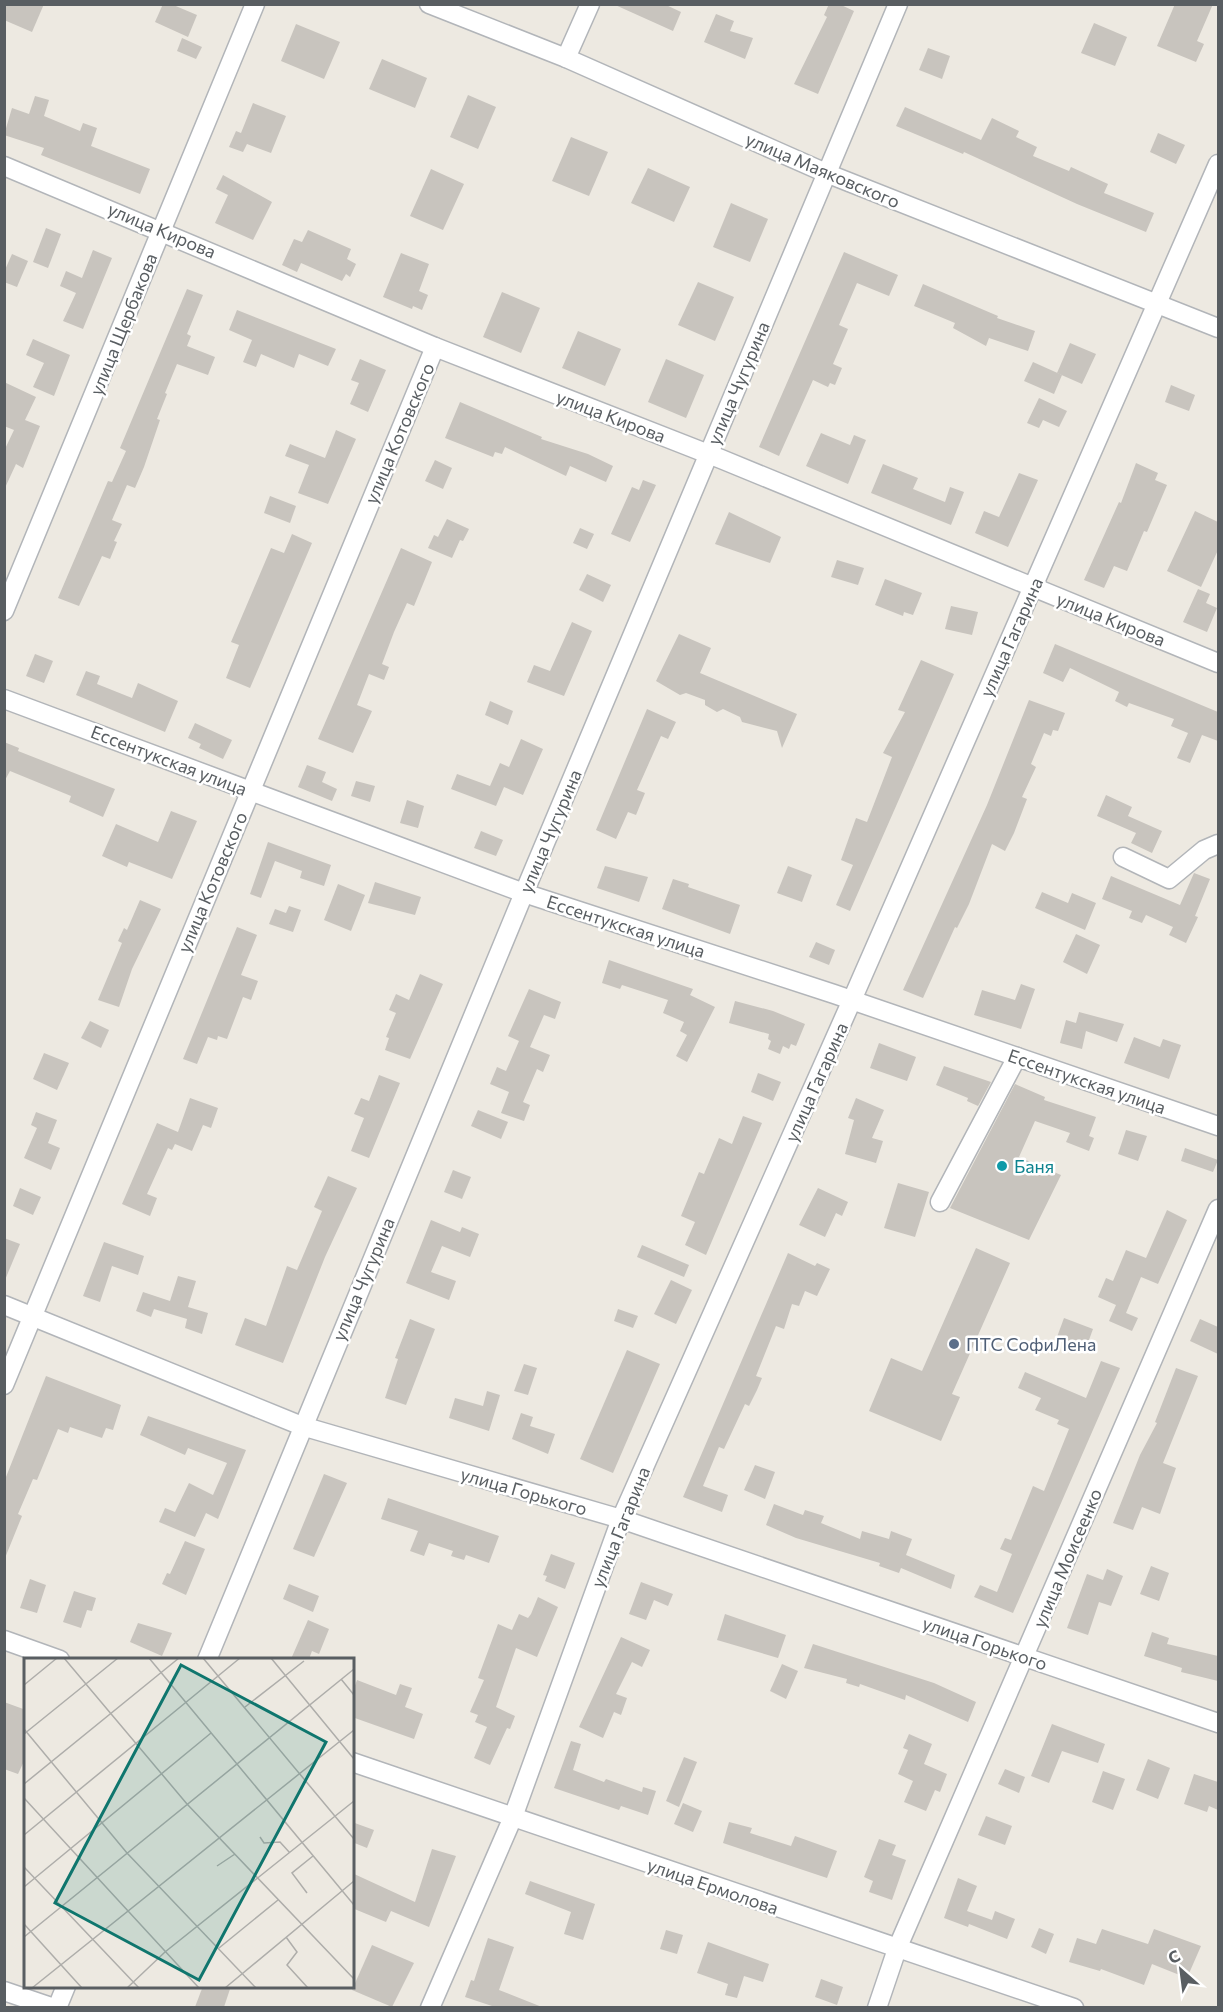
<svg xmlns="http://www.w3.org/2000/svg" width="1223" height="2012" font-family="Commissioner,sans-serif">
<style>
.building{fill:#c8c4be}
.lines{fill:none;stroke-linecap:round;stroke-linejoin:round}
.minor-casing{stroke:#b2b5b9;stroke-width:21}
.minor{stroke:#fff;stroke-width:18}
.culture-dot{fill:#0f9aa8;stroke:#fff;stroke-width:2}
.service-dot{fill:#5c6f8a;stroke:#fff;stroke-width:2}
.labels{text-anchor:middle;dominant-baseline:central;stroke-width:5;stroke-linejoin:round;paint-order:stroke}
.street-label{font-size:18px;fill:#595e62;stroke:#fff}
.culture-label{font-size:18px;fill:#0d838f;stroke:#fff;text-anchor:start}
.service-label{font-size:18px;fill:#4e5e75;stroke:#fff;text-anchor:start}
.inset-road{fill:none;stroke:#aeadaa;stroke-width:1.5}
.view{fill:#0f766e;fill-opacity:0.15;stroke:#0f766e;stroke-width:3}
.inset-edge{fill:none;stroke:#595e62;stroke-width:3}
</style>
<rect width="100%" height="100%" fill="#ede9e1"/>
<g class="building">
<path d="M4 4H44L32 32 4 20Z"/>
<path d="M163 4H171L197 15 188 37 155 22Z"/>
<path d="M613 4H664L681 12 673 31Z"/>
<path d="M829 4H839L854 11 818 94 794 84 827 17 824 15Z"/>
<path d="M1175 4H1213L1197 41 1204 44 1196 62 1157 46Z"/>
<path d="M716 14 734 21 730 31 753 38 745 59 704 42Z"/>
<path d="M1094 23 1127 37 1115 66 1081 53Z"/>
<path d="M296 24 340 42 324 79 281 61Z"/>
<path d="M182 38 202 47 196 59 177 51Z"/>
<path d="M928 48 950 56 942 79 919 70Z"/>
<path d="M382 59 427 78 415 108 369 89Z"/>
<path d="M468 95 496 107 478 149 450 137Z"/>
<path d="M35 96 49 100 44 116 80 131 83 123 97 128 91 146 150 169 140 194 41 155 44 148 4 135 12 108 29 114Z"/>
<path d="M253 103 286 116 271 153 247 144 243 152 229 147 236 131 241 133Z"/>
<path d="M905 107 981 140 992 118 1019 131 1016 137 1037 147 1033 156 1069 171 1071 167 1108 184 1104 193 1154 213 1146 232 1077 204 964 152 963 154 896 126Z"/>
<path d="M1158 133 1185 145 1176 164 1150 152Z"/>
<path d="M571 137 608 152 589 196 552 181Z"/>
<path d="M648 168 690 187 674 222 631 203Z"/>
<path d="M431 169 464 184 443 230 410 216Z"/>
<path d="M223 175 272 202 253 240 215 223 228 195 216 189Z"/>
<path d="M731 203 768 219 750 262 713 247Z"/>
<path d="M46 228 61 234 48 268 33 262Z"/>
<path d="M308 230 351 249 347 259 356 264 350 277 346 274 342 281 301 263 297 272 282 265 294 239 302 242Z"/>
<path d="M93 250 112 258 83 329 63 321 76 293 60 286 66 271 82 278Z"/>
<path d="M844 252 898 275 889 296 857 283 839 325 848 329 833 364 842 368 835 385 830 383 828 387 813 380 779 456 759 447Z"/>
<path d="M401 253 429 264 419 291 428 295 422 310 413 306 412 309 383 297Z"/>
<path d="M12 254 28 261 17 287 4 282V272Z"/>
<path d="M698 282 734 297 715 341 678 325Z"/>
<path d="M923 284 998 316 997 318 1035 331 1028 351 989 338 986 346 953 328 955 323 914 306Z"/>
<path d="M187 289 203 295 187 334 191 336 187 346 215 357 208 375 177 364 165 393 167 394 157 419 160 420 144 467 135 488 127 485 112 520 122 524 114 541 117 542 110 559 102 556 79 606 58 598 108 481 112 482 126 451 120 448Z"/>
<path d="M502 292 540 308 521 353 483 337Z"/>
<path d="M237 310 336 349 328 366 299 354 294 368 261 354 256 367 243 362 252 340 229 330Z"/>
<path d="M578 331 621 349 605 386 562 368Z"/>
<path d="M33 339 70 355 54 396 33 387 44 363 26 355Z"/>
<path d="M1070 343 1096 354 1082 384 1057 373Z"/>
<path d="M360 359 386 370 368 412 350 404 359 383 351 380Z"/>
<path d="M666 359 704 375 686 418 648 402Z"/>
<path d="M1033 362 1062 375 1054 394 1024 381Z"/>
<path d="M4 382 36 397 25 420 40 426 23 468 16 464 4 490V451L14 430 4 426Z"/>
<path d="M1171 385 1195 395 1189 411 1165 402Z"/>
<path d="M1039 398 1067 411 1059 427 1043 420 1039 428 1027 423Z"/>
<path d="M460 402 542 437 541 439 588 454 613 466 606 482 570 466 566 476 505 447 502 454 495 452 493 457 445 438Z"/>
<path d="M336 430 356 439 328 504 298 493 309 465 285 456 290 444 325 458Z"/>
<path d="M821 433 850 445 854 435 866 440 848 484 806 466Z"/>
<path d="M435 460 452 468 443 489 425 481Z"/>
<path d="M1136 463 1158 473 1155 480 1167 485 1147 532 1144 531 1127 571 1114 566 1104 588 1084 580 1119 502 1121 503Z"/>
<path d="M883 464 918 478 913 489 945 502 950 487 964 492 951 525 871 493Z"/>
<path d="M1019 473 1038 480 1008 547 975 533 984 511 999 517Z"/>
<path d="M643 480 656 485 630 542 611 534 632 487 639 490Z"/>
<path d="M270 496 296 506 290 523 264 513Z"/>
<path d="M1195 511 1218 522V550L1201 587 1167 571Z"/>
<path d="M729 512 781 537 770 563 715 544Z"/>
<path d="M447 519 469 529 463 541 460 540 452 558 428 548 434 535 438 537Z"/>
<path d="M580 528 594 534 587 549 573 543Z"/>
<path d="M292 534 312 543 250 688 226 678 239 645 231 642 271 548 284 553Z"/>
<path d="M401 548 432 562 414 606 407 603 394 632 382 664 389 667 384 680 369 674 357 705 372 711 353 753 318 739Z"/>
<path d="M837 560 864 568 858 585 831 577Z"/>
<path d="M587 574 611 585 603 602 579 590Z"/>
<path d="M885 579 922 593 913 615 904 612 903 616 875 605Z"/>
<path d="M1198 589 1210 594 1206 603 1217 608 1207 632 1183 622Z"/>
<path d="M951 606 978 612 972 635 945 629Z"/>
<path d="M572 622 592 631 564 696 527 682 534 665 550 671Z"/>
<path d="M679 634 711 648 700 673 797 714 782 748 777 731 742 722 740 717 723 709 717 712 705 705V700L686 693 680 695 656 681Z"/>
<path d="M1055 644 1218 712V741L1202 735 1190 763 1177 758 1188 733 1171 726 1174 719 1129 703 1127 707 1115 701 1119 692 1070 668 1063 682 1043 673Z"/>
<path d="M35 654 53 661 44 683 26 676Z"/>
<path d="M921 660 954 674 850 911 836 905 853 865 841 860 856 818 867 822 892 757 883 753 905 712 898 710Z"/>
<path d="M86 671 100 676 97 684 132 698 138 683 178 701 165 732 76 695Z"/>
<path d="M1029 700 1065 713 1058 731 1053 730 1051 736 1044 733 1031 764 1036 767 1022 797 1027 799 1014 833 1005 851 992 844 969 904 957 928 955 927 923 998 903 990 987 805Z"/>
<path d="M490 701 513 711 508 725 485 715Z"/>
<path d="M647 709 676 722 668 739 661 736 637 790 645 793 636 815 628 812 616 839 596 830Z"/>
<path d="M195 723 232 740 223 759 199 748 201 744 188 738Z"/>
<path d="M521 739 543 749 523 795 504 787 496 806 451 789 457 774 490 786 500 763 509 767Z"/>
<path d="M4 742 19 748 18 751 115 789 103 817 69 802 71 796 10 771 4 782Z"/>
<path d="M307 765 326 772 322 782 337 789 332 801 298 787Z"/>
<path d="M356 781 375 786 370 802 351 796Z"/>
<path d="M1106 795 1132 807 1128 816 1162 831 1152 853 1131 843 1136 833 1097 816Z"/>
<path d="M407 800 424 806 418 828 400 823Z"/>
<path d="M171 811 197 821 172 879 129 862 127 867 102 856 116 824 158 842Z"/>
<path d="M481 831 503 840 496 856 474 848Z"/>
<path d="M268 842 331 865 324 886 300 878 302 871 275 861 261 898 250 894Z"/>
<path d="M605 866 648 877 639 902 597 888Z"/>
<path d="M788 866 812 875 802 902 777 893Z"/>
<path d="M1194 873 1210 879 1195 916 1198 917 1186 943 1169 935 1173 927 1146 915 1142 923 1129 918 1132 911 1102 899 1111 876 1180 905Z"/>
<path d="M673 879 689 884 688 887 740 905 730 934 662 909Z"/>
<path d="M375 882 421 897 415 915 368 903Z"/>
<path d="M338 884 365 895 351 931 324 920Z"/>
<path d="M1042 892 1068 903 1072 893 1096 903 1085 930 1035 908Z"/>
<path d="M140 900 161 909 132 969 119 1007 98 1000 122 943 118 941 124 928 127 930Z"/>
<path d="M289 906 301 910 293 932 269 924 275 909 286 913Z"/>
<path d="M237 927 257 935 241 975 258 981 251 1000 243 997 227 1039 218 1036 217 1040 208 1037 197 1064 183 1059Z"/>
<path d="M1076 934 1100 945 1087 974 1063 962Z"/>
<path d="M816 942 835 950 829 965 809 957Z"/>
<path d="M609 960 693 989 690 995 715 1007 687 1062 676 1056 687 1035 680 1031 684 1022 663 1013 668 1000 622 985 620 989 602 983Z"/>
<path d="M420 974 443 984 410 1059 385 1050 389 1038 386 1037 396 1013 389 1010 396 994 409 1000Z"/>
<path d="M1021 984 1035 989 1021 1029 974 1015 982 990 1015 1000Z"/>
<path d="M529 989 561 1002 555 1019 544 1015 530 1047 550 1055 543 1072 537 1069 523 1102 530 1105 524 1121 501 1113 509 1092 490 1084 497 1067 506 1071 519 1041 508 1036Z"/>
<path d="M735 1001 773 1011 805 1024 796 1046 791 1044 789 1049 783 1046 780 1054 768 1049 771 1041 768 1039 769 1034 729 1023Z"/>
<path d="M1079 1012 1124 1024 1117 1042 1086 1031 1082 1049 1060 1043 1066 1020 1076 1023Z"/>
<path d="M90 1021 109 1030 101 1048 81 1038Z"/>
<path d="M1134 1037 1160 1047 1163 1039 1181 1045 1169 1079 1124 1063Z"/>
<path d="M879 1043 916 1057 907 1081 870 1068Z"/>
<path d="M44 1053 69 1063 57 1090 33 1079Z"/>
<path d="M944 1066 991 1082 978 1106 967 1101 968 1098 936 1085Z"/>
<path d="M758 1073 781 1082 773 1101 751 1092Z"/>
<path d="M379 1075 400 1083 369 1158 351 1151 364 1118 354 1114 361 1098 369 1101Z"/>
<path d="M1015 1084 1045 1097 1044 1100 1096 1117 1089 1136 1094 1138 1089 1151 1066 1142 1070 1133 1035 1121 1019 1157 1061 1175 1029 1240 950 1208Z"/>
<path d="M190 1098 218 1108 211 1128 203 1125 192 1151 175 1144 172 1150 168 1148 147 1194 157 1198 150 1216 122 1204 157 1123 178 1132Z"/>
<path d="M856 1098 884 1110 872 1138 883 1141 876 1163 845 1154 854 1120 848 1118Z"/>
<path d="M478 1110 508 1122 501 1139 471 1126Z"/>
<path d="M36 1112 57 1120 48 1143 60 1148 51 1170 24 1158 37 1128 31 1125Z"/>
<path d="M743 1116 762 1123 706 1255 685 1245 695 1222 681 1216 699 1172 704 1174 719 1138 732 1144Z"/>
<path d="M1126 1130 1147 1136 1138 1161 1118 1154Z"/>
<path d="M1185 1148 1218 1160 1213 1172 1181 1161Z"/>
<path d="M453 1170 471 1177 462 1199 444 1192Z"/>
<path d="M328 1176 357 1188 325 1257 283 1363 235 1345 245 1318 266 1326 287 1266 297 1270 322 1211 314 1207Z"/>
<path d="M898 1183 929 1192 915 1237 884 1228Z"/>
<path d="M20 1188 41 1197 33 1215 13 1206Z"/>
<path d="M818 1188 848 1202 842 1216 836 1213 825 1237 799 1225Z"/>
<path d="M1167 1210 1187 1220 1158 1284 1141 1277 1126 1313 1138 1318 1132 1331 1109 1321 1116 1305 1098 1297 1106 1278 1113 1281 1126 1250 1146 1258Z"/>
<path d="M431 1220 460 1232 462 1227 479 1234 470 1257 442 1246 431 1272 456 1281 449 1300 406 1283Z"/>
<path d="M4 1238 20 1244 5 1280H4Z"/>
<path d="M104 1242 144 1256 138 1275 112 1266 100 1302 83 1296Z"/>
<path d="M642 1245 689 1265 684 1277 637 1257Z"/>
<path d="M976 1248 1010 1263 952 1394 960 1397 941 1441 869 1411 891 1358 922 1371Z"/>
<path d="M788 1253 815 1266 817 1263 830 1269 817 1296 805 1291 799 1306 792 1304 784 1329 776 1326 756 1376 762 1378 757 1390 749 1406 745 1404 724 1449 719 1447 703 1486 728 1495 722 1512 683 1497Z"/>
<path d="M178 1276 196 1281 188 1307 208 1313 202 1334 185 1328 187 1319 154 1309 151 1317 136 1311 143 1292 170 1301Z"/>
<path d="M671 1280 692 1290 676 1324 654 1314Z"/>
<path d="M618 1309 638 1316 633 1328 614 1321Z"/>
<path d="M1064 1318 1093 1329 1086 1348 1057 1337Z"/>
<path d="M410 1319 435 1329 406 1405 385 1398 398 1359 395 1358Z"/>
<path d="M1200 1319 1218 1327V1354L1190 1341Z"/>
<path d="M627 1350 660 1364 613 1473 580 1459Z"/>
<path d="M1101 1361 1120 1368 1013 1613 974 1597 980 1585 997 1592 1012 1554 1000 1549 1005 1538 1011 1540 1033 1486 1044 1491 1069 1429 1057 1424 1059 1420 1035 1410 1041 1398 1018 1388 1025 1372 1086 1398Z"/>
<path d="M524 1364 537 1368 528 1395 514 1391Z"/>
<path d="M1176 1368 1198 1376 1163 1463 1176 1468 1160 1514 1142 1507 1133 1530 1113 1523 1140 1455 1157 1423 1155 1422Z"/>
<path d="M46 1376 121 1405 113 1430 106 1428 102 1438 70 1427 68 1433 58 1429 37 1480 33 1479 18 1514 22 1516 5 1558 4 1482Z"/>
<path d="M487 1391 500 1395 489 1431 449 1418 455 1398 483 1406Z"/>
<path d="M521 1413 533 1417 530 1426 555 1434 548 1454 512 1439Z"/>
<path d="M148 1416 246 1450 218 1519 206 1513 195 1537 159 1522 165 1508 175 1512 189 1483 213 1495 227 1463 188 1448 185 1455 140 1435Z"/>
<path d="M755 1465 775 1472 765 1499 744 1490Z"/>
<path d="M324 1474 347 1483 314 1557 293 1549Z"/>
<path d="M388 1498 499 1536 489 1563 466 1555 464 1560 451 1556 453 1551 429 1543 424 1556 410 1551 418 1531 381 1519Z"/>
<path d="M774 1504 803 1515 805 1510 824 1516 821 1523 860 1539 862 1531 889 1539 891 1531 912 1539 906 1555 955 1575 951 1589 901 1568 899 1573 879 1566 880 1563 796 1538 766 1525Z"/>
<path d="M185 1541 205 1549 186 1595 162 1584 167 1573 170 1574Z"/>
<path d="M551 1554 575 1563 565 1589 545 1581 547 1576 543 1575Z"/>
<path d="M1151 1566 1169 1573 1159 1601 1140 1594Z"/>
<path d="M1107 1569 1123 1576 1111 1606 1099 1602 1088 1635 1067 1628 1087 1574 1103 1580Z"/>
<path d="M30 1579 46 1585 37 1613 20 1608Z"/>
<path d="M641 1582 673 1594 668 1606 654 1600 646 1620 629 1614Z"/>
<path d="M289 1584 319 1596 313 1612 283 1599Z"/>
<path d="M74 1591 96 1598 92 1611 87 1610 81 1628 63 1622Z"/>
<path d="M538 1597 558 1607 537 1657 516 1648 496 1707 515 1716 510 1729 507 1728 490 1765 474 1758 487 1727 475 1722 478 1715 470 1712 484 1680 478 1678 498 1624 512 1630 519 1614 528 1618 531 1614Z"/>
<path d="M725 1614 786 1635 778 1658 717 1640Z"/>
<path d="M308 1620 329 1629 319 1654 312 1651 309 1659H291Z"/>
<path d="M138 1623 172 1633 162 1656 130 1642Z"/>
<path d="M1152 1632 1169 1638 1167 1644 1218 1656V1681L1181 1672 1182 1668 1144 1656Z"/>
<path d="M621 1637 650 1650 642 1667 632 1662 616 1694 627 1698 621 1715 614 1712 603 1738 579 1727Z"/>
<path d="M813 1644 934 1683 976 1702 968 1722 906 1695 905 1700 860 1684 859 1687 846 1683 847 1679 804 1668Z"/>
<path d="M782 1664 798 1671 786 1699 770 1691Z"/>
<path d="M357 1680 396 1695 400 1684 412 1688 405 1707 423 1714 414 1739 352 1717V1694Z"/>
<path d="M4 1702 26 1710V1757L18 1774 4 1769Z"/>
<path d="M1052 1724 1105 1744 1098 1763 1062 1751 1049 1783 1031 1776Z"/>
<path d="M909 1734 932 1744 924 1764 947 1774 940 1792 935 1790 926 1811 904 1802 913 1781 898 1774 908 1750 903 1748Z"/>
<path d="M571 1741 581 1744 573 1770 604 1782 606 1779 642 1792 643 1787 656 1791 648 1815 621 1806 619 1810 554 1788Z"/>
<path d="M684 1757 697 1762 679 1807 666 1801Z"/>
<path d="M1148 1759 1170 1768 1158 1799 1136 1790Z"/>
<path d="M1005 1769 1025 1777 1019 1793 998 1784Z"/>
<path d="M1103 1771 1125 1779 1113 1810 1092 1802Z"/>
<path d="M1194 1774 1218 1782V1810L1209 1806 1207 1812 1184 1804Z"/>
<path d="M683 1803 702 1811 693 1832 674 1824Z"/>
<path d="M986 1816 1012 1826 1005 1845 978 1835Z"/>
<path d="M352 1822 374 1830 367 1848 352 1842Z"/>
<path d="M729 1822 752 1828 750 1833 791 1846 795 1836 837 1851 827 1878 723 1843Z"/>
<path d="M879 1839 896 1845 892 1855 906 1860 892 1900 869 1892 873 1881 864 1877Z"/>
<path d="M432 1849 456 1856 429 1927 391 1911 386 1922 352 1908V1873L415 1902Z"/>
<path d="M958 1878 977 1886 967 1911 992 1920 995 1911 1015 1919 1007 1939 969 1924 968 1927 944 1918Z"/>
<path d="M530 1881 595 1904 583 1940 564 1934 571 1912 525 1894Z"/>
<path d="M1039 1928 1054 1934 1046 1954 1031 1947Z"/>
<path d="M1102 1929 1148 1944 1154 1929 1201 1946 1187 1978 1152 1964 1144 1985 1101 1969 1100 1971 1069 1962 1077 1938 1096 1944Z"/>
<path d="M666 1930 683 1935 677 1954 660 1949Z"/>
<path d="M488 1938 514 1947 499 1990 542 2007H495L465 1997 471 1980 474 1981Z"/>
<path d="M708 1942 769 1964 763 1982 744 1976 737 1998 725 1995 728 1984 697 1973Z"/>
<path d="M372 1945 414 1963 392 2007 352 1990Z"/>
<path d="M821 1979 843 1987 837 2005 815 1997Z"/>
<path d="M203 1986H231L224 2007H195Z"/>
</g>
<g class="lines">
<g class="minor-casing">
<g id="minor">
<path d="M429 4 566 58 826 173 1218 328"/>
<path d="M566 58 590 4"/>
<path d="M4 166 435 347 721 459 1218 663"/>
<path d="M4 611 255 4"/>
<path d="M4 699 524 893 834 994 1218 1126"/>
<path d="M1123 857 1169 879 1204 850 1218 844"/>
<path d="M940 1202 1017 1057"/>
<path d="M4 1305 302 1426 621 1519 1218 1723"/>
<path d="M4 1385 435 347"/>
<path d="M4 1640 60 1660"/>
<path d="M207 1660 524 893 898 4"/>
<path d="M352 1762 1074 2008"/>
<path d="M4 1991 54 2008"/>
<path d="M57 2008 66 1986"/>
<path d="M430 2008 513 1817 621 1519 852 1000 1218 164"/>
<path d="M877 2008 897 1949 1218 1209"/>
</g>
</g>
<use href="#minor" class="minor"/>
</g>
<circle class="culture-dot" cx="1002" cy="1166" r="6"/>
<circle class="service-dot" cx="954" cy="1344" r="6"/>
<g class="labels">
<g class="street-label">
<text transform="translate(823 170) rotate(23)">улица Маяковского</text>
<text transform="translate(162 230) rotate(23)">улица Кирова</text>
<text transform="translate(123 324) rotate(-68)">улица Щербакова</text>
<text transform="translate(738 383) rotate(-67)">улица Чугурина</text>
<text transform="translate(611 416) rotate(21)">улица Кирова</text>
<text transform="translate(399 433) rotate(-67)">улица Котовского</text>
<text transform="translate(1111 619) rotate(22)">улица Кирова</text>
<text transform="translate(1011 637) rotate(-66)">улица Гагарина</text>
<text transform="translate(169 760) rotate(21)">Ессентукская улица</text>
<text transform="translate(550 831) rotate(-67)">улица Чугурина</text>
<text transform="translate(212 882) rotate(-67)">улица Котовского</text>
<text transform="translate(626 926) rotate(18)">Ессентукская улица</text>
<text transform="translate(1087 1081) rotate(19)">Ессентукская улица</text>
<text transform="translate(816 1082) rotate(-66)">улица Гагарина</text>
<text transform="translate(363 1279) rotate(-67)">улица Чугурина</text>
<text transform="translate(524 1491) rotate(16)">улица Горького</text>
<text transform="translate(620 1527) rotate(-68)">улица Гагарина</text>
<text transform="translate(1067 1558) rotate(-67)">улица Моисеенко</text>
<text transform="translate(985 1643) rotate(19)">улица Горького</text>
<text transform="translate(713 1886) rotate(19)">улица Ермолова</text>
</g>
<g class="culture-label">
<text x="1014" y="1166">Баня</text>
</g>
<g class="service-label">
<text x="966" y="1344">ПТС СофиЛена</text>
</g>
</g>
<g transform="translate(24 1658)">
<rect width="330" height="330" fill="#ede9e1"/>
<path class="inset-road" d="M40 0 163 146 330 321M125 0 330 247M179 0 330 181M247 0 330 101M317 21 330 37M0 27 33 0M221 49 280 3M0 71 103 195 232 330M0 76 94 0M0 126 155 0M0 140 175 330M0 177 216 0M236 179 240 185 256 184 266 195M193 208 211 196M0 209 115 330M0 229 187 75M283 235 268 215 289 198M0 266 58 330M0 279 330 11M262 279 273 294 263 307 284 330M195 290 254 242M8 330 330 72M103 330 141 294 330 143M201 330 330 223"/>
<path class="view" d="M157 7 302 84 175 322 31 245Z"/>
<rect width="330" height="330" class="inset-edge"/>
</g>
<rect width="1223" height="2012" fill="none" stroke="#595e62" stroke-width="12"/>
<g transform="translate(1181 1970) rotate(332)" stroke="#ffffff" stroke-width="4.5" paint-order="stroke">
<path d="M0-4.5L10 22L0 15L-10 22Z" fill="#595e62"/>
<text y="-9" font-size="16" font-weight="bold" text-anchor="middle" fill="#595e62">С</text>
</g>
</svg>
